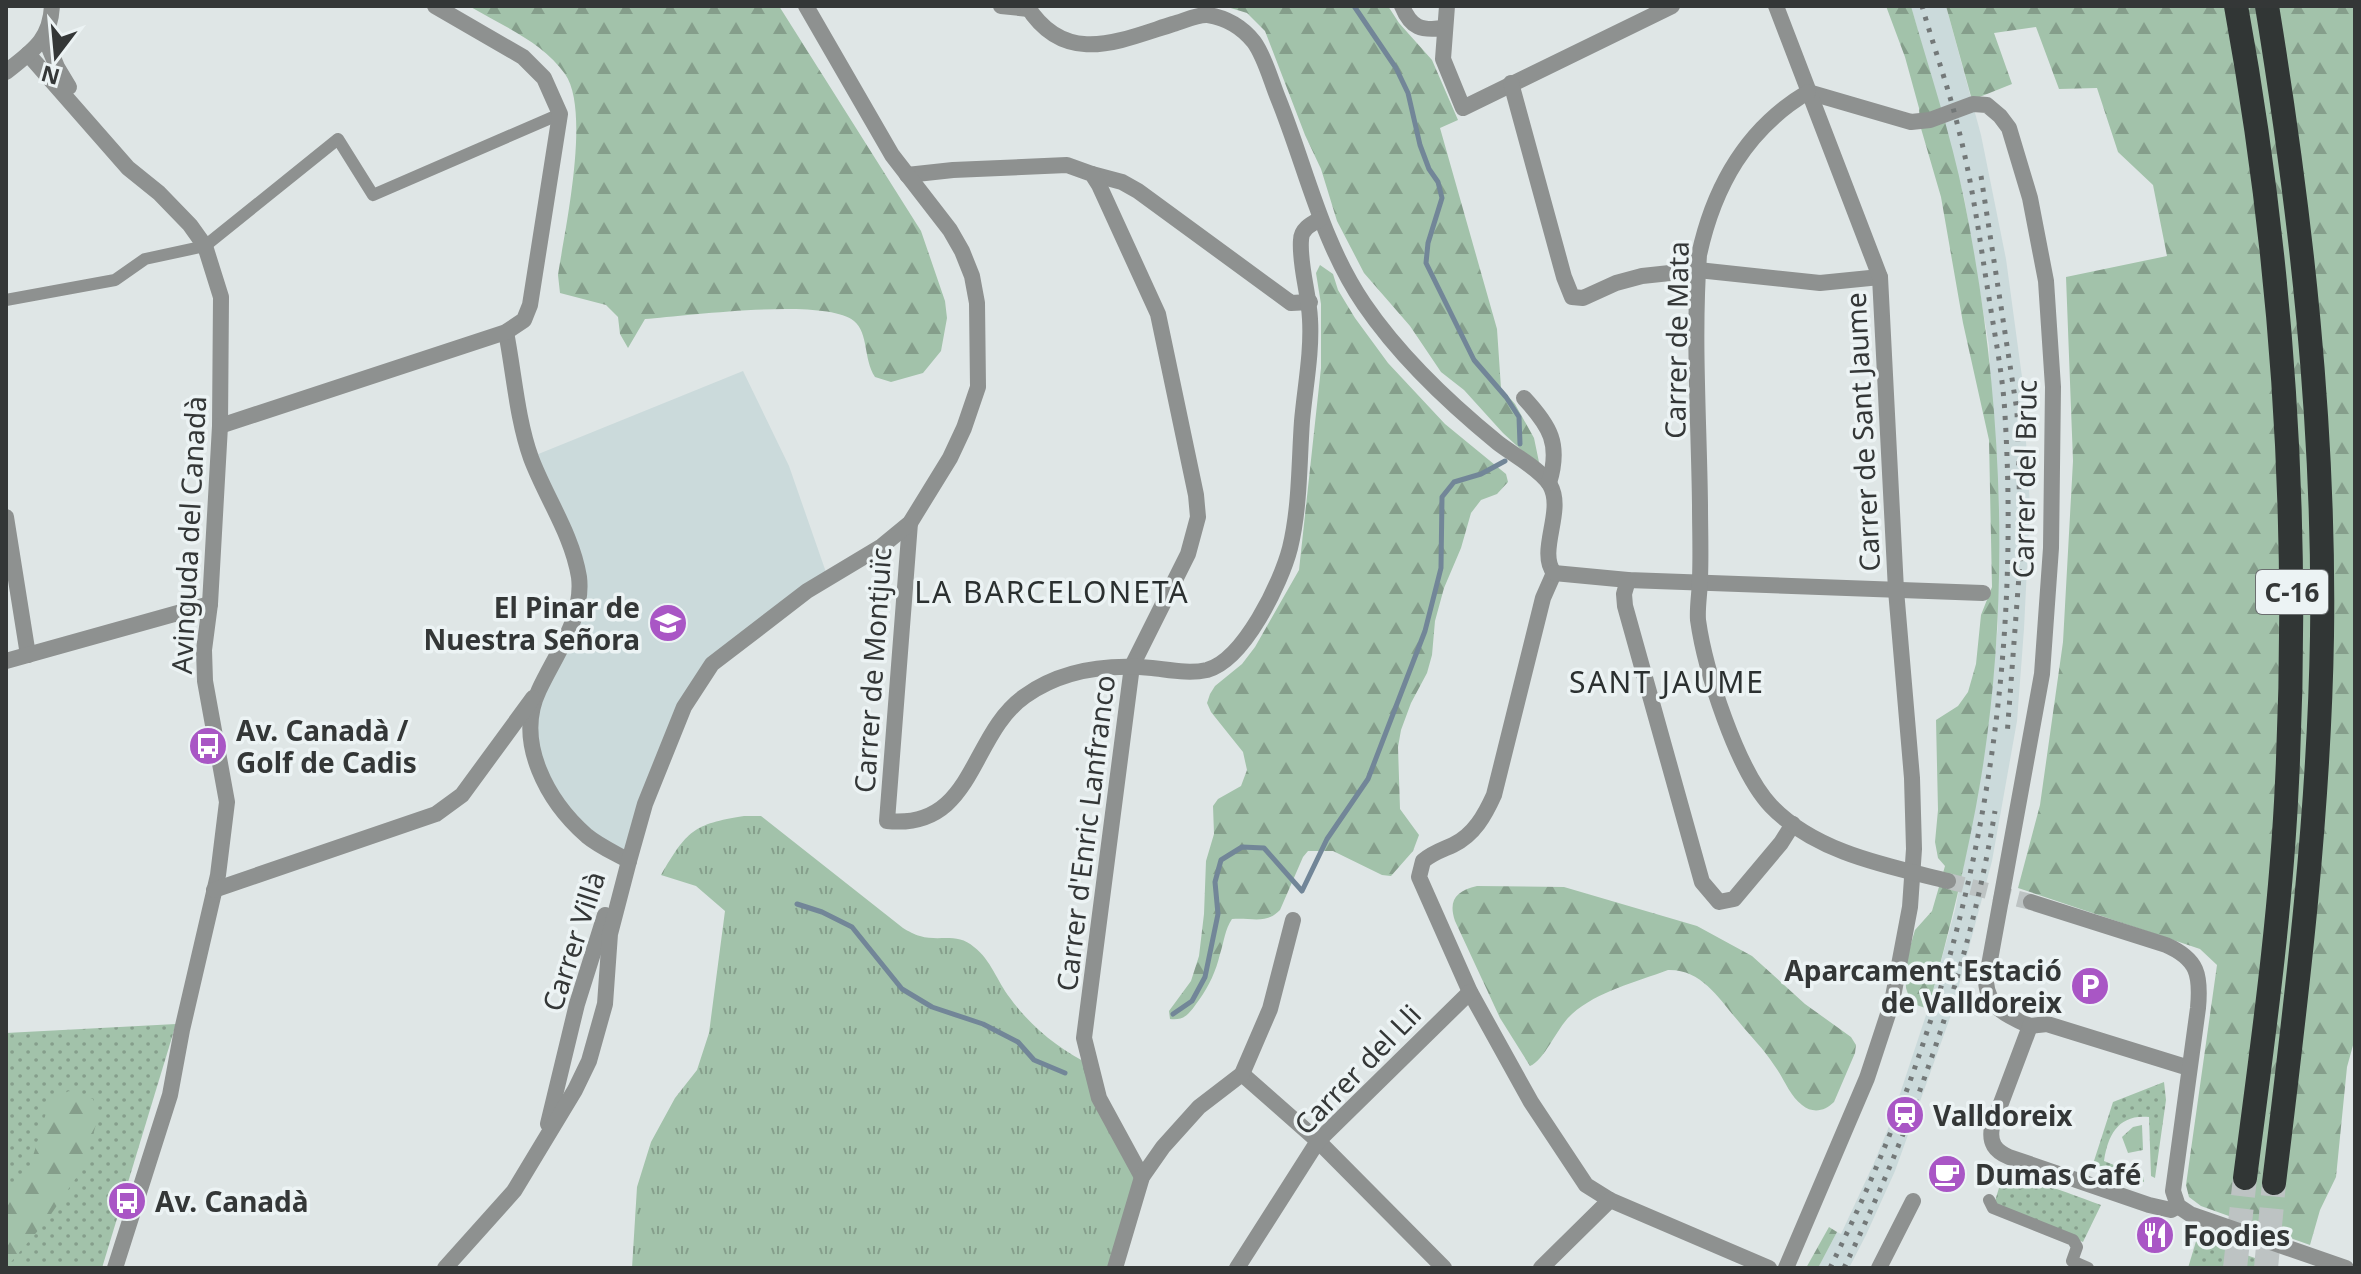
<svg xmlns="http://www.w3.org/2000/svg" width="2361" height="1274" font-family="'Noto Sans',sans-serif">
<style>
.built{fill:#cbdadb}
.grass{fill:url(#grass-dots)}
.forest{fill:url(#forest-firs)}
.park{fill:url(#park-tufts)}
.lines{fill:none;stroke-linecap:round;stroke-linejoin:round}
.stream{stroke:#728698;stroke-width:5}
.tertiary-tunnel{stroke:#bdc3c3;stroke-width:16;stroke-dasharray:16 8;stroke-linecap:butt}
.motorway-tunnel{stroke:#bdc3c3;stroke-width:24;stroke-dasharray:24 12;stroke-linecap:butt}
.pedestrian{stroke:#8e9190;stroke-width:12}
.minor{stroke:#8e9190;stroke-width:16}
.tertiary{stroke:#8e9190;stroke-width:16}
.motorway{stroke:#313635;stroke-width:24}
.rail{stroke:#737878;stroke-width:5;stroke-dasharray:4 8;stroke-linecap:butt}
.labels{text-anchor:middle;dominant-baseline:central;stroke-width:7;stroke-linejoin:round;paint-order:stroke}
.shield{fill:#ecf3f4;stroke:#6b6f70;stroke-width:2}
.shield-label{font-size:26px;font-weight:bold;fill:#343737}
.street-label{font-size:28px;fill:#343737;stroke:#ecf3f4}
.poi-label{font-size:28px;font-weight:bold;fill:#343737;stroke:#ecf3f4;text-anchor:start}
.neighbourhood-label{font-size:30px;letter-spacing:2px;fill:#2b3030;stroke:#ecf3f4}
</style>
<defs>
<pattern id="grass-dots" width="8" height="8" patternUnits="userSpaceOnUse" patternTransform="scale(2)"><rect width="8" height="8" fill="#a2c2aa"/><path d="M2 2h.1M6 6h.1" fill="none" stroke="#859e8b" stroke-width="1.8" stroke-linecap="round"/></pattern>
<pattern id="forest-firs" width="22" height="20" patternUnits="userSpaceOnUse" patternTransform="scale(2)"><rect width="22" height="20" fill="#a2c2aa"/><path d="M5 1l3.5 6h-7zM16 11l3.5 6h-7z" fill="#859e8b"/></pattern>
<pattern id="park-tufts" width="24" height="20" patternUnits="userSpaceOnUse" patternTransform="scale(2)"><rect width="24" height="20" fill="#a2c2aa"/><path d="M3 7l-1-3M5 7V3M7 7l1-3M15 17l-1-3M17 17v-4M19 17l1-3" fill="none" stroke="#859e8b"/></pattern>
</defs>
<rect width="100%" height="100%" fill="#dfe6e6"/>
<g class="built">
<path d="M1911 6H1946L1981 135 2006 259 2022 377 2030 506 2024 629 2017 721 1992 861 1951 1015 1895 1171 1866 1235 1849 1268H1818L1837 1232 1841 1234 1874 1163 1890 1124 1928 1009 1955 910 1981 777 1998 626 1989 346 1964 197Z"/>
<path d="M743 371 789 466 828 578 712 664 624 851 589 838 539 774 537 693 558 655 579 580 531 457Z"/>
</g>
<g class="grass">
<path d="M176 1024 102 1268H6V1033Z"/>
<path d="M2164 1082 2166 1100 2155 1178 2151 1176 2149 1117C2119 1114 2108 1134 2104 1161L2144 1177V1182L2093 1164 2113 1102Z"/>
<path d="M2002 1178C2036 1179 2069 1194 2101 1205L2083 1242 1999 1207 1995 1201Z"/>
<path d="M2197 1238 2284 1268H2188Z"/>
</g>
<g class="forest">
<path d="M469 6H779L921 231 945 301 947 318 941 351 923 373 891 382 875 377C863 358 869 334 854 321 824 297 686 316 645 319L628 348 620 334 618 317 606 305 560 293 558 275C565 229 591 111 565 74 543 42 501 25 469 6Z"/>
<path d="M1224 6H1388L1399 23 1432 60 1458 120 1440 128 1497 329 1501 388 1515 404 1534 438 1540 467 1503 433 1464 390 1441 372 1410 326 1364 273 1337 221 1321 169 1305 135 1265 31 1247 13Z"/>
<path d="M1886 6H1911C1929 70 1951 134 1964 199 2002 386 2012 589 1981 778 1968 856 1949 933 1928 1009L1911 1003 1906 988 1905 970 1910 947 1915 930 1932 911 1945 866 1938 858 1935 842 1938 810 1936 720 1958 706 1968 692 1976 664 1981 615 1992 587 1989 440 1963 323 1941 197 1920 125 1919 108 1905 57Z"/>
<path d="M1946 6H2355V1038L2347 1067 2336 1177 2320 1210 2310 1245 2201 1206 2189 1197 2186 1185 2217 965 2200 949 2018 888 2040 805 2063 642 2073 461 2066 277 2167 256 2153 185 2118 152 2097 88 2059 89 2036 27 1994 33 2012 84 1972 100Z"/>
<path d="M1320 265 1333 274 1338 290 1355 318 1388 363 1445 424 1506 474 1508 482 1497 494 1481 500 1471 513 1461 548 1444 588 1435 621 1432 655 1427 673 1411 703 1401 730 1398 747 1400 809 1419 835 1413 851 1391 876 1382 875 1333 851H1308L1303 857 1280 910C1266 925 1250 917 1232 919 1225 929 1224 942 1220 954 1216 971 1209 986 1199 1000 1190 1012 1186 1021 1170 1019L1169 1011 1191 981 1199 956 1204 914 1206 861 1214 834 1213 806 1218 799 1241 786 1247 770 1243 752 1211 712 1207 703 1210 694 1215 686 1242 664 1255 647 1299 570 1321 368V304L1316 273Z"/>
<path d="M1477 886 1564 887 1697 926 1752 956 1805 1004 1851 1037 1856 1045 1855 1053 1834 1102C1825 1111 1813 1114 1802 1105 1789 1095 1784 1078 1774 1065 1764 1049 1751 1037 1739 1022 1720 1000 1702 969 1668 970 1636 982 1598 991 1572 1014 1557 1027 1545 1060 1530 1066L1500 1018 1455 921C1448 900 1456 891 1477 886Z"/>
<path d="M69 1091 93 1099 99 1113 85 1165 47 1220 6 1268V1196L30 1166 50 1100Z"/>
<path d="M1829 1227 1837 1232 1818 1268H1806Z"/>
</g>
<g class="park">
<path d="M744 816H761L903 928C908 931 915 935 920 936 939 942 957 932 974 947 991 960 997 981 1010 998 1030 1026 1061 1051 1091 1065L1142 1177 1115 1268H632L637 1187 651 1142 675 1098 697 1070 709 1033 725 911 696 886 661 875C687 831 693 824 744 816Z"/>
<path d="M2142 1125 2143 1150 2128 1153 2122 1137 2133 1127Z"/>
</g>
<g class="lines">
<g class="stream">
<path d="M1354 6 1396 68 1408 93 1420 145 1429 169 1438 182 1442 198 1428 243 1426 263 1474 360 1506 397 1519 417 1520 444"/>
<path d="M797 904 822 912 852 927 902 989 932 1007 983 1024 1018 1042 1034 1060 1065 1073"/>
<path d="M1173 1014 1192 1001 1205 977 1218 914 1215 882 1221 860 1242 847 1264 848 1302 891 1327 839 1368 779 1425 631 1441 568 1442 497 1454 482 1481 474 1505 461"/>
</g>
<path class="tertiary-tunnel" d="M1948 881 2031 902"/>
<g class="motorway-tunnel">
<path d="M2235 1268 2245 1178"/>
<path d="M2266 1268 2274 1183"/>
</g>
<g class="pedestrian">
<path d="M6 300 115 280 145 259 205 246 338 139 373 195 560 114"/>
<path d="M1989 1200 1993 1208 2073 1240 2077 1247 2072 1261 2088 1268"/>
</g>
<g class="minor">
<path d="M1001 6 1029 9"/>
<path d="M1027 6C1065 67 1119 41 1173 24 1184 21 1198 14 1208 15 1227 18 1242 27 1254 42 1265 57 1271 81 1278 98 1306 167 1321 241 1364 304 1400 357 1449 403 1498 443 1512 454 1542 470 1550 485 1565 511 1537 551 1554 573"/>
<path d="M1402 6C1411 28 1421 31 1444 28"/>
<path d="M1447 6 1443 59 1463 108 1672 6"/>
<path d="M45 38 57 67 69 87"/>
<path d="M28 54 128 168 159 193 190 225 205 246 221 297 220 426 210 604 204 650 205 681 227 802 218 875 182 1030 170 1095 115 1268"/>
<path d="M6 72C32 51 50 41 52 6"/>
<path d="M1511 83 1564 277 1572 297 1583 298 1616 283 1642 276 1698 270 1820 283 1880 277"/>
<path d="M1808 92 1911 122 1930 120 1973 104 1987 105 2000 116 2009 128 2030 198 2046 281 2053 387 2051 548 2042 674 1986 982C1988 1008 2008 1016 2030 1026"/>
<path d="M1092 174 1122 182 1138 191 1291 303 1310 302"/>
<path d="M907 175 953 170 1067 165 1092 174 1099 185 1158 314 1196 495 1198 517 1188 554 1132 666 1084 1038 1099 1098 1142 1177"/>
<path d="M506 332C514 373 517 419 531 458 546 498 572 534 579 577 584 618 555 655 539 690 514 742 548 802 587 836 599 846 615 853 629 861"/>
<path d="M1524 398C1550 426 1561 444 1549 483"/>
<path d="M220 426 506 332 524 320 530 305 560 114 544 78 523 57 435 6"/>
<path d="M6 517 28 655"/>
<path d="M910 523 887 821C975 830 969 735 1025 696 1063 669 1108 664 1152 668 1170 670 1189 674 1207 670 1244 660 1281 583 1290 548 1300 507 1299 463 1302 421 1305 387 1312 353 1310 319 1309 294 1299 264 1301 240 1301 229 1311 224 1320 219"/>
<path d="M1554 573 1543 598 1494 795C1485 815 1474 835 1453 845 1442 850 1432 853 1423 861L1419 877 1470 992 1531 1102 1586 1185 1610 1200 1769 1268"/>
<path d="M1554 573 1628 580 1983 593"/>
<path d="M1628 580 1624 594 1625 606 1702 882 1719 902 1734 899 1781 843 1793 824"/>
<path d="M6 661 210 604"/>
<path d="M214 890 436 814 462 795 533 698"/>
<path d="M2030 1026 1992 1127C1989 1143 1995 1151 2009 1157L2149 1205 2171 1210 2178 1206"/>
<path d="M2030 1026 2047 1024 2189 1068"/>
<path d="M1242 1074 1318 1141 1444 1268"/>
<path d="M548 1124 577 1004 605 915"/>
<path d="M445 1268 514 1191 575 1090 589 1061 605 1004 610 934 629 861 645 804 684 707 712 664 807 591 882 546 910 523 950 458 964 428 978 387 977 303 972 276 962 251 950 230 892 155 806 6"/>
<path d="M1115 1268 1142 1177 1163 1147 1199 1107 1242 1074 1270 1009 1293 920"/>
<path d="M1237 1268 1318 1141 1470 992"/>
<path d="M1541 1268 1610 1200"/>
<path d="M1879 1268 1913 1201"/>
</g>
<g class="tertiary">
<path d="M1776 6 1880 277 1896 590 1912 778 1914 849 1910 907 1892 1002 1867 1078 1786 1268"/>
<path d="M1808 92C1746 129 1714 186 1699 255 1693 337 1699 423 1700 505 1700 529 1701 553 1700 578 1700 592 1697 606 1698 620 1705 670 1737 770 1771 806 1816 853 1888 866 1948 881"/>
<path d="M2031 902 2166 945C2198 959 2201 975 2198 1008L2173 1191 2178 1206 2190 1214 2346 1268"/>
</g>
<g class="motorway">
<path d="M2236 6C2283 263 2300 522 2287 782 2281 915 2262 1047 2245 1178"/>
<path d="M2267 6C2301 214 2325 425 2322 636 2319 820 2296 1002 2274 1183"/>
</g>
<g class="rail">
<path d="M1981 176 2017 411 2021 549 2007 736"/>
<path d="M1830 1268C1964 998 2023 716 2005 415 2003 376 1995 337 1989 298 1980 242 1973 186 1959 131 1949 89 1934 48 1922 6"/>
<path d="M1844 1268C1914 1123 1969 970 1995 811"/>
</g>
</g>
<defs>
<g id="school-disc" transform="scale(2)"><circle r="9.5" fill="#a956c5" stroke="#ecf3f4"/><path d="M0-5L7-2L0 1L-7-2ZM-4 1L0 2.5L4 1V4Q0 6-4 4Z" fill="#fff"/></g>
<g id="bus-disc" transform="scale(2)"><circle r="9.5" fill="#a956c5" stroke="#ecf3f4"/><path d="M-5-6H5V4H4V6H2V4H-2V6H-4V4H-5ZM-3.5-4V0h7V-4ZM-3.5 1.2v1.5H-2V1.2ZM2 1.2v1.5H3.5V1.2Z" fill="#fff"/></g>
<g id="parking-disc" transform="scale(2)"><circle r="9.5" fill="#a956c5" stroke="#ecf3f4"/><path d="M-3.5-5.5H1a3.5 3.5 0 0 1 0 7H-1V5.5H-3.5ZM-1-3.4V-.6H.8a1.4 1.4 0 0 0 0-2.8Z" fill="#fff"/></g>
<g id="station-disc" transform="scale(2)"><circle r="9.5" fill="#a956c5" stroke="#ecf3f4"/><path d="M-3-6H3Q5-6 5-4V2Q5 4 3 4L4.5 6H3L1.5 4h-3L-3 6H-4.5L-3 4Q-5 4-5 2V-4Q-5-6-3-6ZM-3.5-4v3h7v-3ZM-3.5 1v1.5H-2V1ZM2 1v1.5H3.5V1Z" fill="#fff"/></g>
<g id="cafe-disc" transform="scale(2)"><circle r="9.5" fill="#a956c5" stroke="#ecf3f4"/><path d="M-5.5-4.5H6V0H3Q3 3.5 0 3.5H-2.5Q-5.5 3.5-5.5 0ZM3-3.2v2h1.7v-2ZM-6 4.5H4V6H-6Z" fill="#fff"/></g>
<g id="restaurant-disc" transform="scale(2)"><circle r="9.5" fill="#a956c5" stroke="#ecf3f4"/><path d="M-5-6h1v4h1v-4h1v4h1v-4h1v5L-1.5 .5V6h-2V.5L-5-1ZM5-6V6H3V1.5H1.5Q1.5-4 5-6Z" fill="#fff"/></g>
</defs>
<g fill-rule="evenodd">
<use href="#school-disc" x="668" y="623"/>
<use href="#bus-disc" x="208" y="746"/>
<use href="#parking-disc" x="2090" y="986"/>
<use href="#station-disc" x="1905" y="1115"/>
<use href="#cafe-disc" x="1947" y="1174"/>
<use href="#bus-disc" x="127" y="1201"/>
<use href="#restaurant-disc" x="2155" y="1235"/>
</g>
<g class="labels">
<rect class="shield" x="2256" y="570" width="72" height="44" rx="6"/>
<g class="shield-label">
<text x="2292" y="592">C-16</text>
</g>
<g class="street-label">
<text transform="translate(1676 340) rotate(-89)">Carrer de Mata</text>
<text transform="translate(1862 432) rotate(-93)">Carrer de Sant Jaume</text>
<text transform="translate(2024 479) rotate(-89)">Carrer del Bruc</text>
<text transform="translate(188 535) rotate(-87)">Avinguda del Canadà</text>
<text transform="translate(872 670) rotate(-86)">Carrer de Montjuïc</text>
<text transform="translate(1085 833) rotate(-83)">Carrer d'Enric Lanfranco</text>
<text transform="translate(573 941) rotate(-72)">Carrer Villà</text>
<text transform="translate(1357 1069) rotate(-46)">Carrer del Lli</text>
</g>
<g class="poi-label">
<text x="640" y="607" text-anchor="end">El Pinar de<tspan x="640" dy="32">Nuestra Señora</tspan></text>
<text x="236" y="730">Av. Canadà /<tspan x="236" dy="32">Golf de Cadis</tspan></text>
<text x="2062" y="970" text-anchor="end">Aparcament Estació<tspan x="2062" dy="32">de Valldoreix</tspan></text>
<text x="1933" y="1115">Valldoreix</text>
<text x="1975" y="1174">Dumas Café</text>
<text x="155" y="1201">Av. Canadà</text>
<text x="2183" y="1235">Foodies</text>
</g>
<g class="neighbourhood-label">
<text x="1052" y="591">LA BARCELONETA</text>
<text x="1667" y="681">SANT JAUME</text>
</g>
</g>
<rect width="2361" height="1274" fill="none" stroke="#343737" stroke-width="16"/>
<g transform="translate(56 56) rotate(196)" stroke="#ecf3f4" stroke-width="6" paint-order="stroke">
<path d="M0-6L14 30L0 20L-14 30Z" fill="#343737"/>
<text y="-12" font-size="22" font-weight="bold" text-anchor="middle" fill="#343737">N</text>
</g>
</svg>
